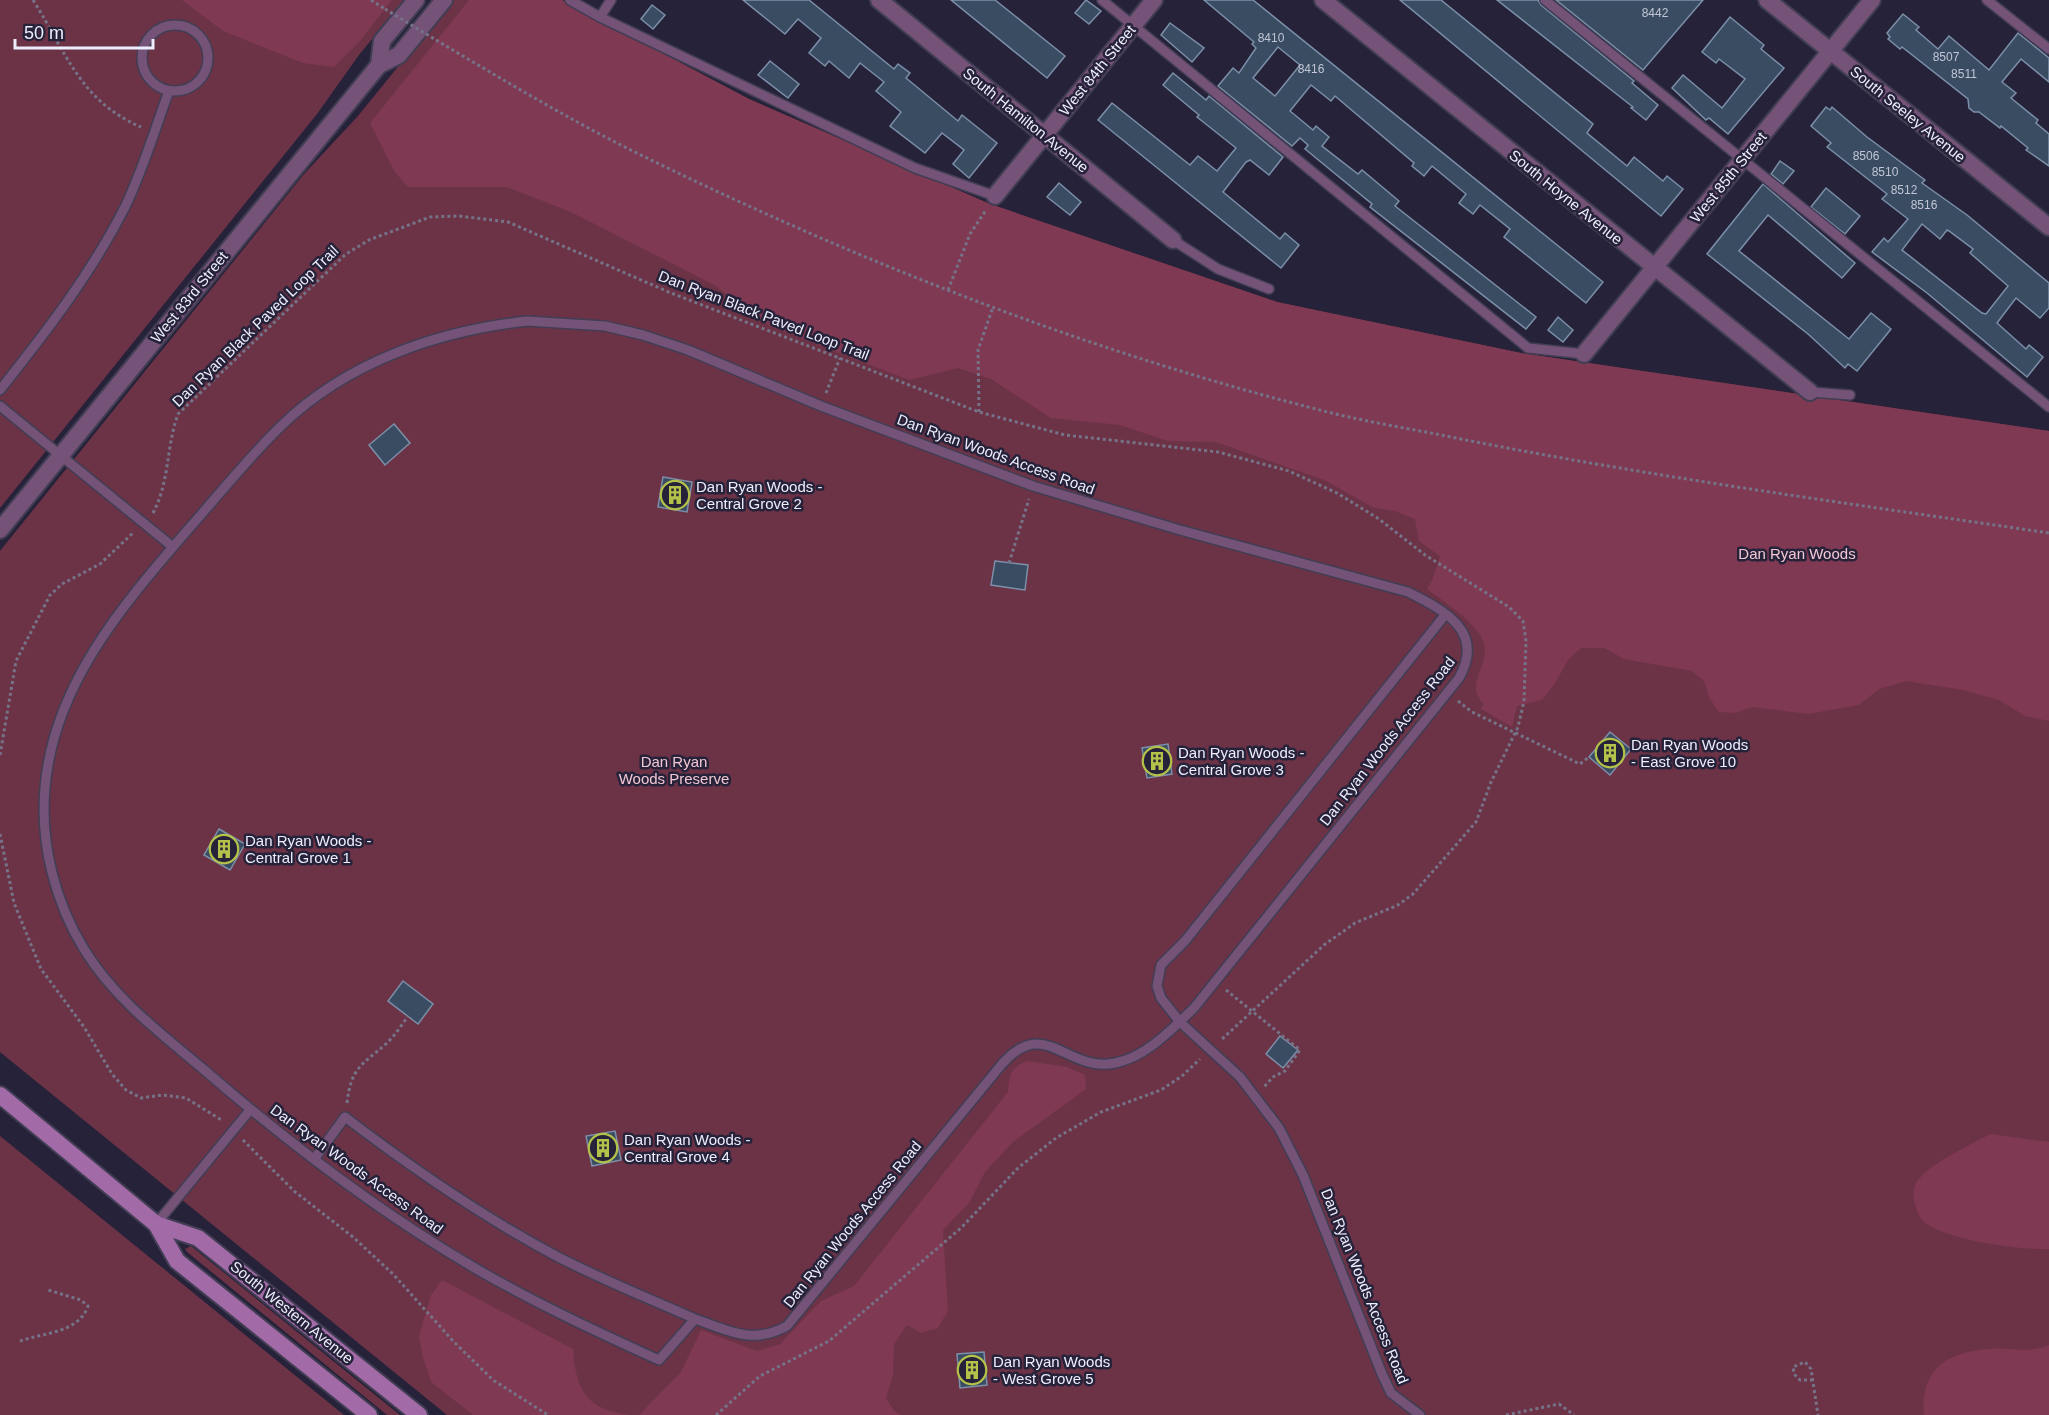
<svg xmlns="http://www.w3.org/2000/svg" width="2049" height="1415" font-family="Arial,sans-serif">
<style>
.green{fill:#6c3347}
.forest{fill:#7f3952}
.building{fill:#3a4c62;stroke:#7c8fa8;stroke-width:1.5;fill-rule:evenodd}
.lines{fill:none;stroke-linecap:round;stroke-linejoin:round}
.service-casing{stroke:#413e54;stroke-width:12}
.minor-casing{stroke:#413e54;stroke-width:20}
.tertiary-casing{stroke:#413e54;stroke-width:20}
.secondary-casing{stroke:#413e54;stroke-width:20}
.path{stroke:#767388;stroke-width:3;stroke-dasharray:3 3;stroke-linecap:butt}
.service{stroke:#755278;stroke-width:9}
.minor{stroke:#755278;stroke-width:16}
.tertiary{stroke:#755278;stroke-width:16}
.secondary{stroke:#a26aa6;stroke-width:16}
.path-bridge{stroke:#767388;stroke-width:3;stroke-dasharray:3 3;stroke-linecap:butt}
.labels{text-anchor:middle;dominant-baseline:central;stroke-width:5;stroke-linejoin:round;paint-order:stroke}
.number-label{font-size:12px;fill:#c1c5d6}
.street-label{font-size:15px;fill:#eeedfd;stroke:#252239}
.poi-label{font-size:15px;fill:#eeedfd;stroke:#252239;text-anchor:start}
.park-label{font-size:15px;fill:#f3c6d3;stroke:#252239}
</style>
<rect width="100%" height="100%" fill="#252239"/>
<g class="green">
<path d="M0 0H404L359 55 317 114 0 508Z"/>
<path d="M452 0H562L749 99 990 204 1277 302 1521 353 2049 431V1415H447L0 1052V551L304 174 358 116Z"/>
<path d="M0 1136 344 1415H0Z"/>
<path d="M191 1246 400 1415H387L187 1252 185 1249Z"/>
</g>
<g class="forest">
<path d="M182 0H392L359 42 334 67 303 63 223 31Z"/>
<path d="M469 0H562L749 99 990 204 1277 302 1521 353 2049 431V721L2025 716 1999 700 1963 690 1906 681 1879 689 1859 705 1808 714 1752 707 1735 713 1719 712 1710 699 1704 681 1692 671 1624 659 1604 648H1581L1568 660 1554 685 1542 700 1517 706 1512 727 1481 709 1484 704C1463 684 1490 667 1484 644 1478 623 1443 601 1427 589L1433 578 1440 556 1419 541 1415 519 1395 511 1374 508 1324 480 1216 442 1168 441 1120 425 1051 418 991 379 958 368 909 380 772 327 748 312 716 286 571 212 507 187H408L394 171 370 123Z"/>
<path d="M1027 1061 1067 1067 1085 1075 1086 1089 1013 1142 985 1172 969 1203 943 1230 948 1311 938 1328 921 1333 907 1325 894 1344 893 1375 886 1398 894 1411 901 1415H639L681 1372 701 1330 757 1351 780 1344 821 1301 854 1286 1008 1092C1009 1075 1010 1068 1027 1061Z"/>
<path d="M1990 1134 2049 1142V1249C2019 1250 1952 1241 1927 1224 1919 1219 1916 1209 1914 1200 1913 1193 1914 1184 1919 1179 1934 1161 1969 1146 1990 1134Z"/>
<path d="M442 1280 573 1349C576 1390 586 1410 630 1415H473L431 1382 423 1357 419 1336 431 1295Z"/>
<path d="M2049 1345V1415H1924C1920 1370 1946 1352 1989 1349 2009 1347 2030 1354 2049 1345Z"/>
</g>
<g class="building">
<path d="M743 0H809L894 69 898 64 910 73 906 78 958 121 962 115 997 143 969 178 953 164 964 150 942 133 925 153 890 126 901 112 876 91 884 82 860 63 849 78 829 61 825 66 809 53 821 38 798 19 785 34Z"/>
<path d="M951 0H995L1065 56 1047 78Z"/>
<path d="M1086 0 1101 11 1089 24 1075 13Z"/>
<path d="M1204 0H1253L1603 282 1586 303 1504 237 1510 229 1480 205 1473 214 1459 203 1466 194 1432 166 1424 176 1412 166 1414 163 1335 96 1331 101 1311 85 1290 111 1313 130 1316 126 1329 137 1322 146 1358 174 1362 170 1399 201 1395 206 1536 317 1526 329 1370 207 1372 204 1305 149 1308 145 1300 138 1292 146 1218 86 1233 68 1239 73 1256 48 1252 44 1254 42ZM1278 47 1300 65 1275 96 1253 78Z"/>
<path d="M1400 0H1441L1593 124 1587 133 1627 166 1634 157 1663 181 1667 176 1683 189 1661 216Z"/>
<path d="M1497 0H1538L1541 5 1634 81 1632 83 1658 105 1646 120 1631 108 1633 107Z"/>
<path d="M1556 0H1703L1643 70Z"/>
<path d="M652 5 665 15 653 29 641 19Z"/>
<path d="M1903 14 1919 27 1916 30 1938 49 1949 36 1989 70 2018 33 2049 58V82L2021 59 2002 82 2016 93 2011 98 2038 120 2036 123 2049 134V166L2026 150 2028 148 2001 126 2000 128 1979 112H1974L1969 108 1968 99 1902 47 1900 49 1888 39 1890 37 1887 33Z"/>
<path d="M1730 17 1764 45 1761 49 1784 68 1728 134 1709 118 1706 120 1672 88 1683 75 1722 108 1745 79 1719 59 1716 63 1702 52Z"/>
<path d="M1170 23 1204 48 1192 62 1161 35Z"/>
<path d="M770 61 799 84 788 98 758 75Z"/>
<path d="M1173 73 1206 100 1209 96 1283 157 1269 175 1250 160 1246 162 1223 192 1280 239 1285 233 1299 245 1281 268 1098 120 1112 103 1190 165 1198 156 1217 171 1236 148 1197 117 1199 115 1163 85Z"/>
<path d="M1826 107 1830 110 1832 107 1867 137 1925 180 1922 183 1967 215 2049 283V308L2040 318 2016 298 1997 323 2026 349 2029 345 2043 357 2027 377 1927 293 1872 252 1884 238 1888 242 1908 219 1882 199 1887 194 1827 147 1831 143 1811 126ZM1922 224 1940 239 1947 230 1949 231 1973 249 1970 253 2008 286 1986 314 1982 313 1902 250Z"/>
<path d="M1780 161 1794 171 1783 184 1771 174Z"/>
<path d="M1059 183 1081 202 1070 215 1047 197Z"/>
<path d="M1763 184 1855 263 1842 278 1768 215 1739 251 1849 339 1871 313 1891 329 1857 371 1848 364 1845 368 1808 334 1707 254Z"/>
<path d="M1826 188 1860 216 1845 234 1811 207Z"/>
<path d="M1558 317 1573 330 1563 342 1548 330Z"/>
<path d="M394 424 410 443 385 465 369 445Z"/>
<path d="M663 477 692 482 687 512 658 507Z"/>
<path d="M995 561 1028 565 1025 590 991 585Z"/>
<path d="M1610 732 1631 749 1610 775 1589 757Z"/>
<path d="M1168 744 1172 774 1147 778 1142 748Z"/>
<path d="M219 829 245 844 230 870 204 855Z"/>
<path d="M403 981 433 1004 418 1024 388 1001Z"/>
<path d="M1280 1036 1298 1050 1283 1068 1266 1054Z"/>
<path d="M615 1131 621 1160 592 1166 586 1136Z"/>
<path d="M984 1352 987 1385 960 1388 957 1354Z"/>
</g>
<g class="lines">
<g class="service-casing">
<g id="service">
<path d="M570 0 600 17 915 168 995 196"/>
<path d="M1102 0 1528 348 1584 354"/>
<path d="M1545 0 2049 407"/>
<path d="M1987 0 2049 49"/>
<path d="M600 17 611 0"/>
<circle cx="175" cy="58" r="33"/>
<path d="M1173 240 1218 269 1269 289"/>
<path d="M527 321 605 326 643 335 688 350 821 406 1033 486 1180 530 1408 592C1446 611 1485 632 1459 678L1194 1008C1172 1029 1146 1057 1115 1063 1067 1073 1045 1015 1002 1064L787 1326C752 1345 730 1331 695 1319L659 1360C595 1331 533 1302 473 1267 376 1210 286 1141 202 1068 159 1032 113 997 84 949 55 902 40 843 45 788 53 687 121 607 185 533 217 497 247 459 281 426 347 362 437 331 527 321Z"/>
<path d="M0 390C46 332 91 274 125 207 143 170 155 129 169 91"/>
<path d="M1810 392 1850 395"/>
<path d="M0 406 173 547"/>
<path d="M315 1158 345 1117C413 1169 483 1217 558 1257 603 1280 650 1299 695 1319"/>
<path d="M156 1224 250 1110"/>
<path d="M1420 1415 1391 1393 1382 1374 1303 1175 1279 1128 1240 1077 1180 1022 1161 998 1157 986 1161 965 1185 941 1445 615"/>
</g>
</g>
<g class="minor-casing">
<g id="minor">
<path d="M879 0 1173 240"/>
<path d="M1323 0 1810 392"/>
<path d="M1767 0 2049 227"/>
<path d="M995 196 1154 0"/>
<path d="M1584 354 1872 0"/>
</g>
</g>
<g class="tertiary-casing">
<g id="tertiary">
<path d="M379 65 382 41 416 0"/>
<path d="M0 530 379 65 399 55 444 0"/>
</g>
</g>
<g class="secondary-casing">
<g id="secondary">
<path d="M0 1095 156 1224 177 1261 369 1415"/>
<path d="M156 1224 198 1238 419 1415"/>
</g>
</g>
<g class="path">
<path d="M33 0C66 52 80 101 141 127"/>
<path d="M371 0 385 9"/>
<path d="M436 40C505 81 573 122 645 157 860 262 1084 350 1316 409 1357 420 1400 427 1441 435 1643 476 1846 503 2049 533"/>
<path d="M948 290 970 234 986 210"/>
<path d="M826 393 840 358"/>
<path d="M979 412 978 350 993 307"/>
<path d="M153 513C170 481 166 447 178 414L346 254 369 240 430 217 459 216 508 222 671 293 979 412 1065 435 1218 452 1289 471 1337 493 1379 519 1425 555 1509 607 1523 621 1526 641 1524 701 1518 727 1491 782 1476 822 1413 894 1398 905 1355 923 1324 945 1221 1040"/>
<path d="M1009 563 1029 499"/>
<path d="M1458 701 1472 712 1580 764 1589 757"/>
<path d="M0 755 16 661 50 595 62 584 100 564 134 532"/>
<path d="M0 834 14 903 41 969 84 1027 112 1074 126 1090 141 1098 162 1095 186 1098 223 1121"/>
<path d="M1226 990 1300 1050 1285 1071 1273 1077 1264 1087"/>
<path d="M347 1103C351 1067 362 1065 387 1043 395 1035 402 1025 408 1016"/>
<path d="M243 1140 294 1191 353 1237 393 1274 454 1342 493 1380 548 1415"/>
<path d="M20 1341C42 1333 79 1333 88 1306L81 1300 48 1290"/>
<path d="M1813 1380H1800L1794 1374 1793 1367 1805 1362 1811 1369 1818 1415"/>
<path d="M716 1415 760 1376 829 1341 961 1228 1018 1168 1056 1138 1101 1112 1161 1090 1182 1076 1200 1059"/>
<path d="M1506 1415 1559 1404 1574 1415"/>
</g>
<use href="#service" class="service"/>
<use href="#minor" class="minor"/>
<use href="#tertiary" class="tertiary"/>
<use href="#secondary" class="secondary"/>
<path class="path-bridge" d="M385 9 436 40"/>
</g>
<defs>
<g id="building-ring" transform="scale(1.5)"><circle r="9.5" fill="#252239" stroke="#b5c249" stroke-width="1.5"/><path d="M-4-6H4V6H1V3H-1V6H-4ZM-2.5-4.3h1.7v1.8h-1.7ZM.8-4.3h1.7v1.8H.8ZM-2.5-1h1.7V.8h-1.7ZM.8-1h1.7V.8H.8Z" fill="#b5c249"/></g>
</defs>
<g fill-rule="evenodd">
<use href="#building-ring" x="675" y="495"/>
<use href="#building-ring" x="1610" y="753"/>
<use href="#building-ring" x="1157" y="761"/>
<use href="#building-ring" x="224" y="849"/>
<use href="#building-ring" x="603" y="1148"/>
<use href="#building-ring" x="972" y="1370"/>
</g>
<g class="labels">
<g class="number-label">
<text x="1655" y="13">8442</text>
<text x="1271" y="38">8410</text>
<text x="1946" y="57">8507</text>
<text x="1311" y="69">8416</text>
<text x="1964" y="74">8511</text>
<text x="1866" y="156">8506</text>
<text x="1885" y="172">8510</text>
<text x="1904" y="190">8512</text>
<text x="1924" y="205">8516</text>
</g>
<g class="street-label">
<text transform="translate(1097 70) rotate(-51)">West 84th Street</text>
<text transform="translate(1908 114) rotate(39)">South Seeley Avenue</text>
<text transform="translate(1026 120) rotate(39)">South Hamilton Avenue</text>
<text transform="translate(1728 177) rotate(-51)">West 85th Street</text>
<text transform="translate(1566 197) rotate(39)">South Hoyne Avenue</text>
<text transform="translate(189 297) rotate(-51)">West 83rd Street</text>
<text transform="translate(764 315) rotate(21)">Dan Ryan Black Paved Loop Trail</text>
<text transform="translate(255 326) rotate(-44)">Dan Ryan Black Paved Loop Trail</text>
<text transform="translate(996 454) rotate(20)">Dan Ryan Woods Access Road</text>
<text transform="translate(1387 741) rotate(-52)">Dan Ryan Woods Access Road</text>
<text transform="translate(357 1169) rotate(36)">Dan Ryan Woods Access Road</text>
<text transform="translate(852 1224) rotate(-51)">Dan Ryan Woods Access Road</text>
<text transform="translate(1365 1286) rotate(68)">Dan Ryan Woods Access Road</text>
<text transform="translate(292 1312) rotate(39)">South Western Avenue</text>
</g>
<g class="poi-label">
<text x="696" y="486">Dan Ryan Woods -<tspan x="696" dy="17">Central Grove 2</tspan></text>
<text x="1631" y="744">Dan Ryan Woods<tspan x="1631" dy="17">- East Grove 10</tspan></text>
<text x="1178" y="752">Dan Ryan Woods -<tspan x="1178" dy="17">Central Grove 3</tspan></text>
<text x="245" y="840">Dan Ryan Woods -<tspan x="245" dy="17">Central Grove 1</tspan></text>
<text x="624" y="1139">Dan Ryan Woods -<tspan x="624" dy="17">Central Grove 4</tspan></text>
<text x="993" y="1361">Dan Ryan Woods<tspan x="993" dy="17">- West Grove 5</tspan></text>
</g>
<g class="park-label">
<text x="1797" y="553">Dan Ryan Woods</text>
<text x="674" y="761">Dan Ryan<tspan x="674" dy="17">Woods Preserve</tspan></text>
</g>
</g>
<path d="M15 39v9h138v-9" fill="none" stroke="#eeedfd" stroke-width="3"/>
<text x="24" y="39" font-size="18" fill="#eeedfd" stroke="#252239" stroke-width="4.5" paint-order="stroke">50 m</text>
</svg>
